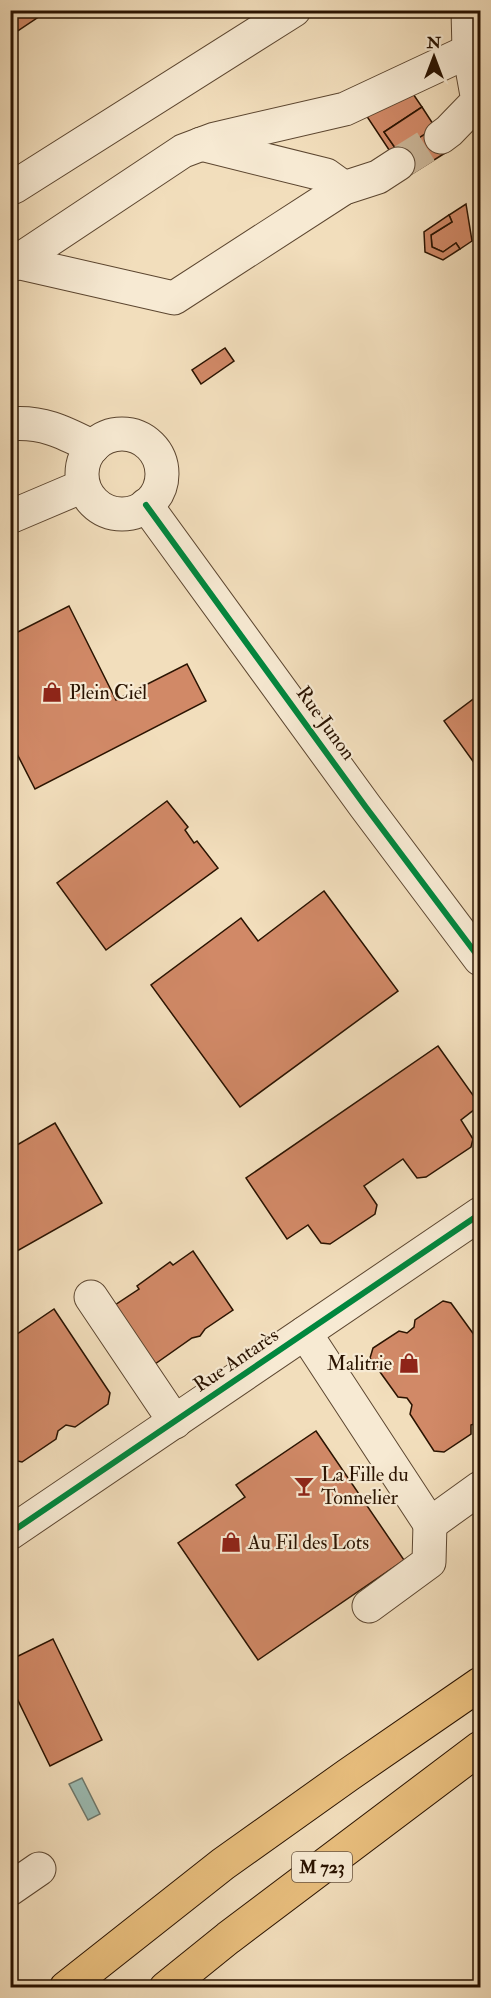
<svg xmlns="http://www.w3.org/2000/svg" width="491" height="1998" font-family="'IM FELL Double Pica',serif">
<style>
.water{fill:#9bbcb4;stroke:#6e786c;stroke-width:1.5}
.building{fill:#d18967;stroke:#2a1301;stroke-width:1.5}
.lines{fill:none;stroke-linecap:round;stroke-linejoin:round}
.minor-tunnel{stroke:#cab597;stroke-width:33;stroke-dasharray:33 16;stroke-linecap:butt}
.minor-casing{stroke:#5c4630;stroke-width:35}
.major-casing{stroke:#2a1301;stroke-width:35}
.minor{stroke:#f7ead3;stroke-width:33}
.major{stroke:#e9bf7e;stroke-width:33}
.cycleway-casing{stroke:#f7ead3;stroke-width:10}
.cycleway{stroke:#00873e;stroke-width:6}
.labels{text-anchor:middle;dominant-baseline:central;stroke-width:4.5;stroke-linejoin:round;paint-order:stroke}
.shield{fill:#f7ead3;stroke:#685440;stroke-width:1.5}
.shield-label{font-size:18px;font-weight:bold;fill:#2a1301}
.poi-label{font-size:20px;fill:#2a1301;stroke:#f7ead3;text-anchor:start}
.street-label{font-size:20px;fill:#2a1301;stroke:#f7ead3}
</style>
<rect width="100%" height="100%" fill="#f2debc"/>
<filter id="stains"><feTurbulence type="fractalNoise" baseFrequency=".00333" numOctaves="4"/><feColorMatrix values="0 0 0 0 .2 0 0 0 0 .09 0 0 0 0 .02 0 0 0 .5 -.17"/></filter>
<radialGradient id="worn" r=".72"><stop offset=".6" stop-color="#630" stop-opacity="0"/><stop offset="1" stop-color="#630" stop-opacity=".3"/></radialGradient>
<path class="water" d="M82 1778 100 1814 88 1820 69 1784Z"/>
<g class="building">
<path d="M10 10H49L10 36Z"/>
<path d="M407 85 422 107 384 132 398 152 435 127 450 150 407 177 364 112Z"/>
<path d="M422 107 435 127 398 152 384 132Z"/>
<path d="M466 204 472 241 460 249 456 243 443 252 432 247 431 235 452 222 449 215Z"/>
<path d="M449 215 452 222 431 235 432 247 443 252 456 243 460 249 443 260 425 252 424 232Z"/>
<path d="M225 348 234 361 201 384 192 370Z"/>
<path d="M69 606 116 700 187 664 206 701 35 789 10 740V636Z"/>
<path d="M480 694V771L444 721Z"/>
<path d="M167 801 188 827 185 830 194 843 197 841 218 868 106 950 57 883Z"/>
<path d="M324 891 398 991 240 1107 151 985 241 918 258 941Z"/>
<path d="M438 1046 480 1105 461 1120 473 1139 471 1147 426 1177 417 1178 403 1159 364 1186 377 1205 375 1214 330 1244 321 1243 308 1225 287 1239 246 1178Z"/>
<path d="M55 1123 102 1203 10 1255V1149Z"/>
<path d="M193 1251 233 1310 205 1329 200 1336 192 1338 155 1364 115 1305 139 1289 137 1286 170 1262 173 1265Z"/>
<path d="M443 1301 451 1303 480 1343V1422L471 1425V1434L444 1452 434 1451 410 1414 412 1405 407 1398 398 1397 370 1358 373 1348 399 1331 407 1333 414 1327 415 1320Z"/>
<path d="M54 1309 110 1393 108 1404 75 1427 66 1425 58 1431 56 1439 22 1462 13 1460 10 1457V1339Z"/>
<path d="M316 1431 404 1560 258 1660 178 1543 245 1497 236 1485Z"/>
<path d="M53 1639 102 1740 50 1766 10 1684V1660Z"/>
</g>
<g class="lines">
<path class="minor-tunnel" d="M398 164 441 137"/>
<g class="minor-casing">
<g id="minor">
<path d="M441 137 449 131 478 101 469 51 468 10"/>
<path d="M201 144 326 175 344 188"/>
<path d="M10 185 14 187 294 10"/>
<path d="M16 262 174 298 344 188 378 177 398 164"/>
<path d="M10 266 183 151 215 139 345 109 469 51"/>
<path d="M10 424C43 421 65 433 93 447"/>
<circle cx="122" cy="474" r="40"/>
<path d="M146 505 365 806 480 959"/>
<path d="M10 517 83 486"/>
<path d="M91 1297 175 1422"/>
<path d="M305 1333 430 1524 480 1488"/>
<path d="M10 1533 480 1214"/>
<path d="M369 1606 429 1562 430 1524"/>
<path d="M10 1889 39 1869"/>
</g>
</g>
<g class="major-casing">
<g id="major">
<path d="M66 1988 223 1864 348 1775 480 1684"/>
<path d="M166 1988 228 1938 480 1748"/>
</g>
</g>
<use href="#minor" class="minor"/>
<use href="#major" class="major"/>
<g class="cycleway-casing">
<g id="cycleway">
<path d="M146 505 365 806 480 959"/>
<path d="M10 1533 480 1214"/>
</g>
</g>
<use href="#cycleway" class="cycleway"/>
</g>
<defs>
<g id="shop-bare" transform="scale(1.62)"><path d="M-5-2.5h2.3a2.7 3.5 0 0 1 5.4 0H5L5.5 6h-11ZM-1.5-2.5h3a1.5 2.3 0 0 0-3 0Z" fill="#8f2418" stroke="#f7ead3" stroke-width="2.5" paint-order="stroke"/></g>
<g id="bar-bare" transform="scale(1.62)"><path d="M-6-5H6L.8 .8V4.5H3.5V6h-7V4.5H-.8V.8Z" fill="#8f2418" stroke="#f7ead3" stroke-width="2.5" paint-order="stroke"/></g>
</defs>
<g fill-rule="evenodd">
<use href="#shop-bare" x="52" y="692"/>
<use href="#shop-bare" x="409" y="1363"/>
<use href="#bar-bare" x="304" y="1486"/>
<use href="#shop-bare" x="231" y="1542"/>
</g>
<g class="labels">
<rect class="shield" x="292" y="1852" width="60" height="30" rx="4.5"/>
<g class="shield-label">
<text x="322" y="1867">M 723</text>
</g>
<g class="poi-label">
<text x="69" y="692">Plein Ciel</text>
<text x="392" y="1363" text-anchor="end">Malitrie</text>
<text x="321" y="1474">La Fille du<tspan x="321" dy="23">Tonnelier</tspan></text>
<text x="248" y="1542">Au Fil des Lots</text>
</g>
<g class="street-label">
<text transform="translate(326 723) rotate(54)">Rue Junon</text>
<text transform="translate(236 1360) rotate(-34)">Rue Antarès</text>
</g>
</g>
<rect width="491" height="1998" fill="none" stroke="#f2debc" stroke-width="36"/>
<rect x="12" y="12" width="467" height="1974" fill="none" stroke="#2a1301" stroke-width="3"/>
<rect x="18" y="18" width="455" height="1962" fill="none" stroke="#2a1301" stroke-width="1.5"/>
<g transform="translate(434 57)" stroke="#f7ead3" stroke-width="4.5" paint-order="stroke">
<path d="M0-4.5L10 22L0 15L-10 22Z" fill="#2a1301"/>
<text y="-9" font-size="16" font-weight="bold" text-anchor="middle" fill="#2a1301">N</text>
</g>
<rect width="100%" height="100%" filter="url(#stains)"/>
<rect width="100%" height="100%" fill="url(#worn)"/>
</svg>
